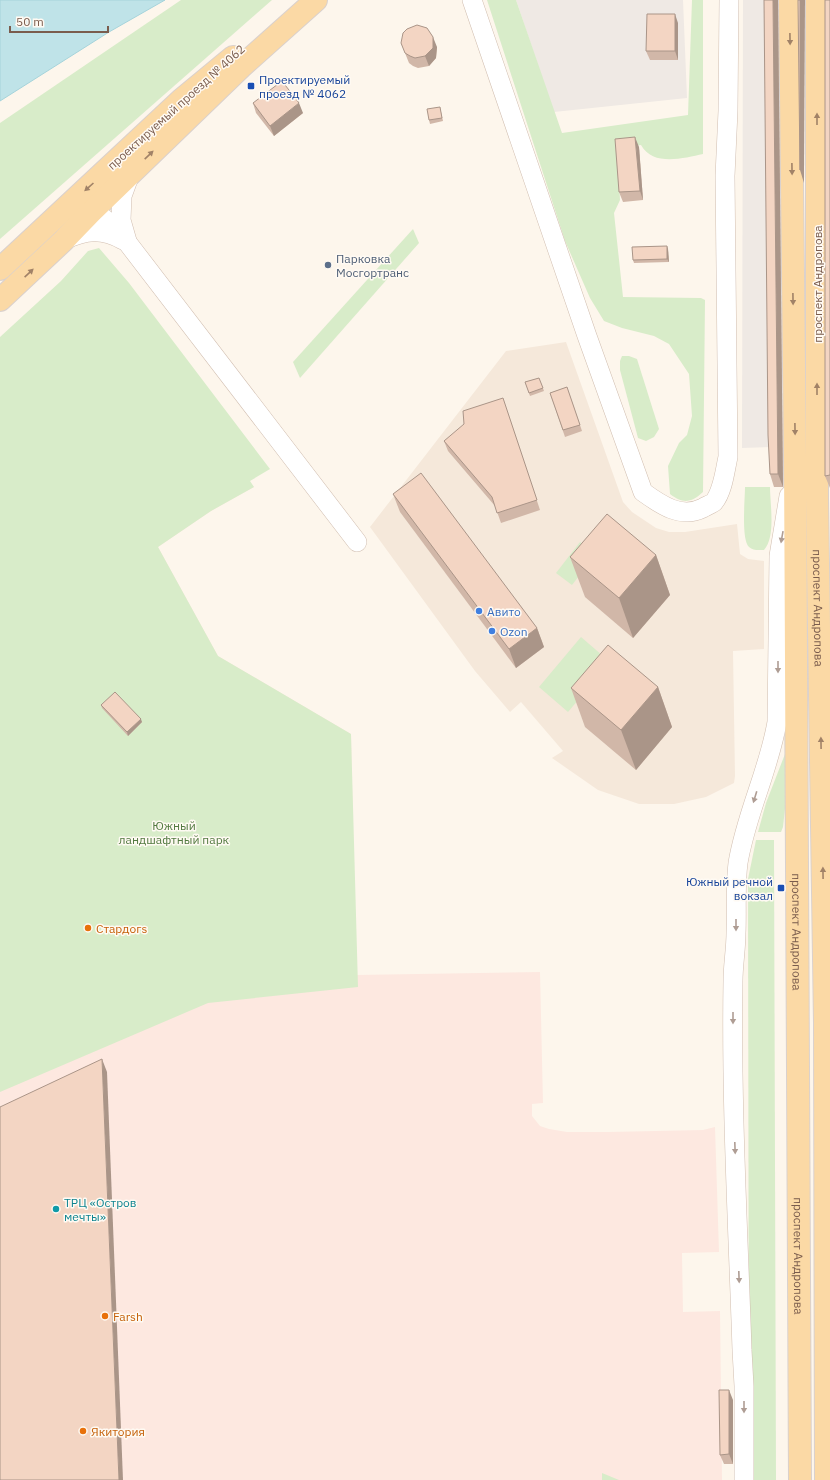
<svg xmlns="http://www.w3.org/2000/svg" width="830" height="1480" font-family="'IBM Plex Sans',sans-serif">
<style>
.residential{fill:#f5e8da}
.commercial{fill:#fde8e0}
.industrial{fill:#efe9e4}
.green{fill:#d8ecc9}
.water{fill:#bfe3e8;stroke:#a5d3da}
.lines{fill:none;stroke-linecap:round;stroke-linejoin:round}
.minor-casing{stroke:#d1beb0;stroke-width:20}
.major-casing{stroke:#dad1cd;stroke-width:24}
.minor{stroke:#fff;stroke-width:19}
.major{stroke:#fbd9a5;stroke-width:22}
.wall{fill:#d1b7a8}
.shaded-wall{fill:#aa9588}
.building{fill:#f3d5c3;stroke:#aa9588}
.oneway{fill:#a18267}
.oneway2{fill:#af9d94}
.transit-dot{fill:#1a4fb4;stroke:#fffaf3;stroke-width:1.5}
.service-dot{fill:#5c6f8a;stroke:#fffaf3;stroke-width:1.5}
.shop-dot{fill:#3f7fe0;stroke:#fffaf3;stroke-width:1.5}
.food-dot{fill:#e8710a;stroke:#fffaf3;stroke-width:1.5}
.culture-dot{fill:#0f9aa8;stroke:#fffaf3;stroke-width:1.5}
.labels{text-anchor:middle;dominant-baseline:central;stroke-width:3;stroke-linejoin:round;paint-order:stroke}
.transit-label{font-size:12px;fill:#164399;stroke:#fffaf3;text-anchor:start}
.street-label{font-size:12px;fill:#7a5c4d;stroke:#fffaf3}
.service-label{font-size:12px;fill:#4e5e75;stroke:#fffaf3;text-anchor:start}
.shop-label{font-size:12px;fill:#366cbe;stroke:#fffaf3;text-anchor:start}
.park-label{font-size:12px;fill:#537a41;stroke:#fffaf3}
.food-label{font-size:12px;fill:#c56008;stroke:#fffaf3;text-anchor:start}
.culture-label{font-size:12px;fill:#0d838f;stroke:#fffaf3;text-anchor:start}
</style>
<rect width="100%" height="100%" fill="#fdf6ec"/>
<path class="residential" d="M566 342 623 502 632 512 656 528 669 532H685L737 524 740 554 748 559 764 561V649L733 651 735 776 734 783 706 797 674 804H639L598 790 552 758 563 751 521 702 510 712 475 671 370 527 506 351Z"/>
<path class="commercial" d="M0 379 254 487 211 511 158 547 218 656 351 734 356 975 540 972 543 1103 532 1104V1116L540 1126 549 1129 567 1132H608L703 1130 715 1127 719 1252 682 1253 683 1312 720 1311 722 1480H0Z"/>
<g class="industrial">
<path d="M516 0H683L687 98 554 112Z"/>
<path d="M743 0H768L772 447 742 448Z"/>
</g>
<g class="green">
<path d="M181 0H272L0 239V123Z"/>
<path d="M487 0H516L562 133 688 115 692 0H703V154C684 158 653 167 641 145L617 148 620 200 614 213 623 297 701 298 705 300 703 492C691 503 683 504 670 494L668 466 679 443 687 435 692 416 689 374 669 344 654 336 622 328 604 321 590 298 565 241Z"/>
<path d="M413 229 419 243 300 378 293 362Z"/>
<path d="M99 248 129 283 270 469 250 481 254 487 211 511 158 547 218 656 351 734 358 987 208 1003 0 1092V337L61 281 88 251Z"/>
<path d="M622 356H629L637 359 659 429 654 437 646 441 638 438 620 370V361Z"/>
<path d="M745 487H770C770 504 776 537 764 550 759 550 753 551 749 547 741 539 745 500 745 487Z"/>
<path d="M580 542 596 554 572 585 556 573Z"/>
<path d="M581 637 610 662 568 712 539 687Z"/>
<path d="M785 754H787V791L783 827 781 832H758L766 803Z"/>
<path d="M756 840H774L776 1480H749L748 879Z"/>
<path d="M602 1473 619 1480H602Z"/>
</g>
<path class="water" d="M0 0H165L109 32 0 101Z"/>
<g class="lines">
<g class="minor-casing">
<g id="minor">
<path d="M472 0 587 336 643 492C661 505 681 519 703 508 706 506 712 504 714 502 723 491 725 470 728 457L725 176 728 111 729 0"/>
<path d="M78 211C104 211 111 225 127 242L357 542"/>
<path d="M64 240C86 230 102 228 123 240"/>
<path d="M127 241 121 220 122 196 130 174"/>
<path d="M744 1480V1386L742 1350C738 1227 731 1104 733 981 733 965 736 949 736 933 737 910 735 886 738 863 746 814 769 770 777 722L779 556 789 496"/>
</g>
</g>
<g class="major-casing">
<g id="major">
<path id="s1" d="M790 0 795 457 800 1480"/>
<path id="s2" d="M817 0V498L825 1023 826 1480"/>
<path d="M0 269 181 100 233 57"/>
<path d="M0 300 64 240 91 212 241 67 316 0"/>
</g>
</g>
<use href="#minor" class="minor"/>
<use href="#major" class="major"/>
</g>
<g class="wall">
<path d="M764 0H778L783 487H774L770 474Z"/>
<path d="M830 0V488L825 476Z"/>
<path d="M678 23V60H650L646 51Z"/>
<path d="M401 43 437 47 436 58 429 66 418 68 413 66 409 63Z"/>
<path d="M253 103 303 113 274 136 256 113Z"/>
<path d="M440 107 443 121 430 124 429 120Z"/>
<path d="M639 147 643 200 623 202 619 192Z"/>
<path d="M667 246 668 249 669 262 634 263 633 260Z"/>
<path d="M539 378 544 391 530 396 525 382Z"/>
<path d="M567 387 582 431 565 437 550 393Z"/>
<path d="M503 398 540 510 501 523 495 506 448 451 444 441Z"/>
<path d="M393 494 537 628 544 647 516 668 400 512Z"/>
<path d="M656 555 670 595 633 638 585 597 570 557Z"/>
<path d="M658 687 672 727 636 770 585 727 571 688Z"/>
<path d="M101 705 142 722 128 736 102 708Z"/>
<path d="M733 1400V1464H724L720 1455Z"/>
</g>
<g class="shaded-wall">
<path d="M773 0H778L783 487 778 474Z"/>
<path d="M800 0H805L804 183 800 170Z"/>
<path d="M675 14 678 23V60L675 51Z"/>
<path d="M433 37 437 47 436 58 429 66 425 56Z"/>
<path d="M299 103 303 113 274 136 270 126Z"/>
<path d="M635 137 639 147 643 200 640 191Z"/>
<path d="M667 246 668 249 669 262 667 259Z"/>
<path d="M656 555 670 595 633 638 619 598Z"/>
<path d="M537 628 544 647 516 668 509 649Z"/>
<path d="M658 687 672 727 636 770 621 730Z"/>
<path d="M141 719 142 722 128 736 127 732Z"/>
<path d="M102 1059 107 1072 123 1480H119Z"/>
<path d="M729 1390 733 1400V1464L729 1454Z"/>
</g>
<g class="building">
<path d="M764 0H773L778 474H770L768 435Z"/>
<path d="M798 0H800V170Z"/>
<path d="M825 0H830V475L825 476Z"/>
<path d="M647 14H675V51H646Z"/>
<path d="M417 25 427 28 433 37V48L425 56 415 58 410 56 405 53 401 43 403 33 407 29Z"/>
<path d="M282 81 299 103 270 126 253 103Z"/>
<path d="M440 107 442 118 429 120 427 109Z"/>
<path d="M635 137 640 191 619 192 615 139Z"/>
<path d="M667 246V259L633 260 632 247Z"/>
<path d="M539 378 543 388 529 393 525 382Z"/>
<path d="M567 387 580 425 563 430 550 393Z"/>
<path d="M503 398 537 500 497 513 492 497 444 441 464 424 463 411Z"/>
<path d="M421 473 537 628 509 649 393 494Z"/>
<path d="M607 514 656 555 619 598 570 557Z"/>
<path d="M608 645 658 687 621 730 571 688Z"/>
<path d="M115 692 141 719 127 732 101 705Z"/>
<path d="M102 1059 119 1480H0V1107Z"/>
<path d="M719 1390H729V1454L720 1455Z"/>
</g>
<defs><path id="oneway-solid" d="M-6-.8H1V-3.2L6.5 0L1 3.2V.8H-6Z"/></defs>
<g class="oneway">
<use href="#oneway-solid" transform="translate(790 39) rotate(89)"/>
<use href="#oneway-solid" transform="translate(817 119) rotate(-90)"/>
<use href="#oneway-solid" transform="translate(149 155) rotate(-44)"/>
<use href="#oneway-solid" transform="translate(792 169) rotate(89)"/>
<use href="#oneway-solid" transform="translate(89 187) rotate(138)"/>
<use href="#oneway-solid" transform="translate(29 273) rotate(-43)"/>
<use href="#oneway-solid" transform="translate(793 299) rotate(89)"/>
<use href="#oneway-solid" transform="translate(817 389) rotate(-90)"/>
<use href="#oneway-solid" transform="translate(795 429) rotate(89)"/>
<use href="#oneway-solid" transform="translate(821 743) rotate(-91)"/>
<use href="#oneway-solid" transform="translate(823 873) rotate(-91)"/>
</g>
<g class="oneway2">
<use href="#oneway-solid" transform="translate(782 537) rotate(100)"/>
<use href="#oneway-solid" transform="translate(778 667) rotate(90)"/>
<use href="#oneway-solid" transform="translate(755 797) rotate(107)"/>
<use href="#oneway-solid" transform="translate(736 925) rotate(90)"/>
<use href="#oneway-solid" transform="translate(733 1018) rotate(90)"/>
<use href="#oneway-solid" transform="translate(735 1148) rotate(88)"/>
<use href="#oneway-solid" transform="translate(739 1277) rotate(88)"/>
<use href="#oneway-solid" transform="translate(744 1407) rotate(90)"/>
</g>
<g class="transit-dot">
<rect x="247" y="82" width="8" height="8" rx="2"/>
<rect x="777" y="884" width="8" height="8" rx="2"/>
</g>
<circle class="service-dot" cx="328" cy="265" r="4"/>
<g class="shop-dot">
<circle cx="479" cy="611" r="4"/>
<circle cx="492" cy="631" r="4"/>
</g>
<g class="food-dot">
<circle cx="88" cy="928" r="4"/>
<circle cx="105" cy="1316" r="4"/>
<circle cx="83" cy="1431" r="4"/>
</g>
<circle class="culture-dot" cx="56" cy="1209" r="4"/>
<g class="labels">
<g class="transit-label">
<text x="259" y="79">Проектируемый<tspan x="259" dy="14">проезд № 4062</tspan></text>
<text x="773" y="881" text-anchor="end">Южный речной<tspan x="773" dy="14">вокзал</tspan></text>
</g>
<g class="street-label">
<text transform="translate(176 107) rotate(-42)">проектируемый проезд № 4062</text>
<text transform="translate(817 284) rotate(-90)">проспект Андропова</text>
<text stroke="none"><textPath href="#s2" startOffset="608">проспект Андропова</textPath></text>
<text stroke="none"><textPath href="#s1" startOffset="932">проспект Андропова</textPath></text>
<text stroke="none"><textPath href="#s1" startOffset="1256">проспект Андропова</textPath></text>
</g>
<g class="service-label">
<text x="336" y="258">Парковка<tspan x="336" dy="14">Мосгортранс</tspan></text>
</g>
<g class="shop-label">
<text x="487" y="611">Авито</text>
<text x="500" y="631">Ozon</text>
</g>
<g class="park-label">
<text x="174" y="825">Южный<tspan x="174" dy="14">ландшафтный парк</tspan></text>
</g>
<g class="food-label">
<text x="96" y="928">Стардогs</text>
<text x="113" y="1316">Farsh</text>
<text x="91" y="1431">Якитория</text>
</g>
<g class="culture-label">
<text x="64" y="1202">ТРЦ «Остров<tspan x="64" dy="14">мечты»</tspan></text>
</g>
</g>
<path d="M10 26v6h98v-6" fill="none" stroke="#7a5c4d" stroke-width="2"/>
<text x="16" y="26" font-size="12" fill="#7a5c4d" stroke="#fffaf3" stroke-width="3" paint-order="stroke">50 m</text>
</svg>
